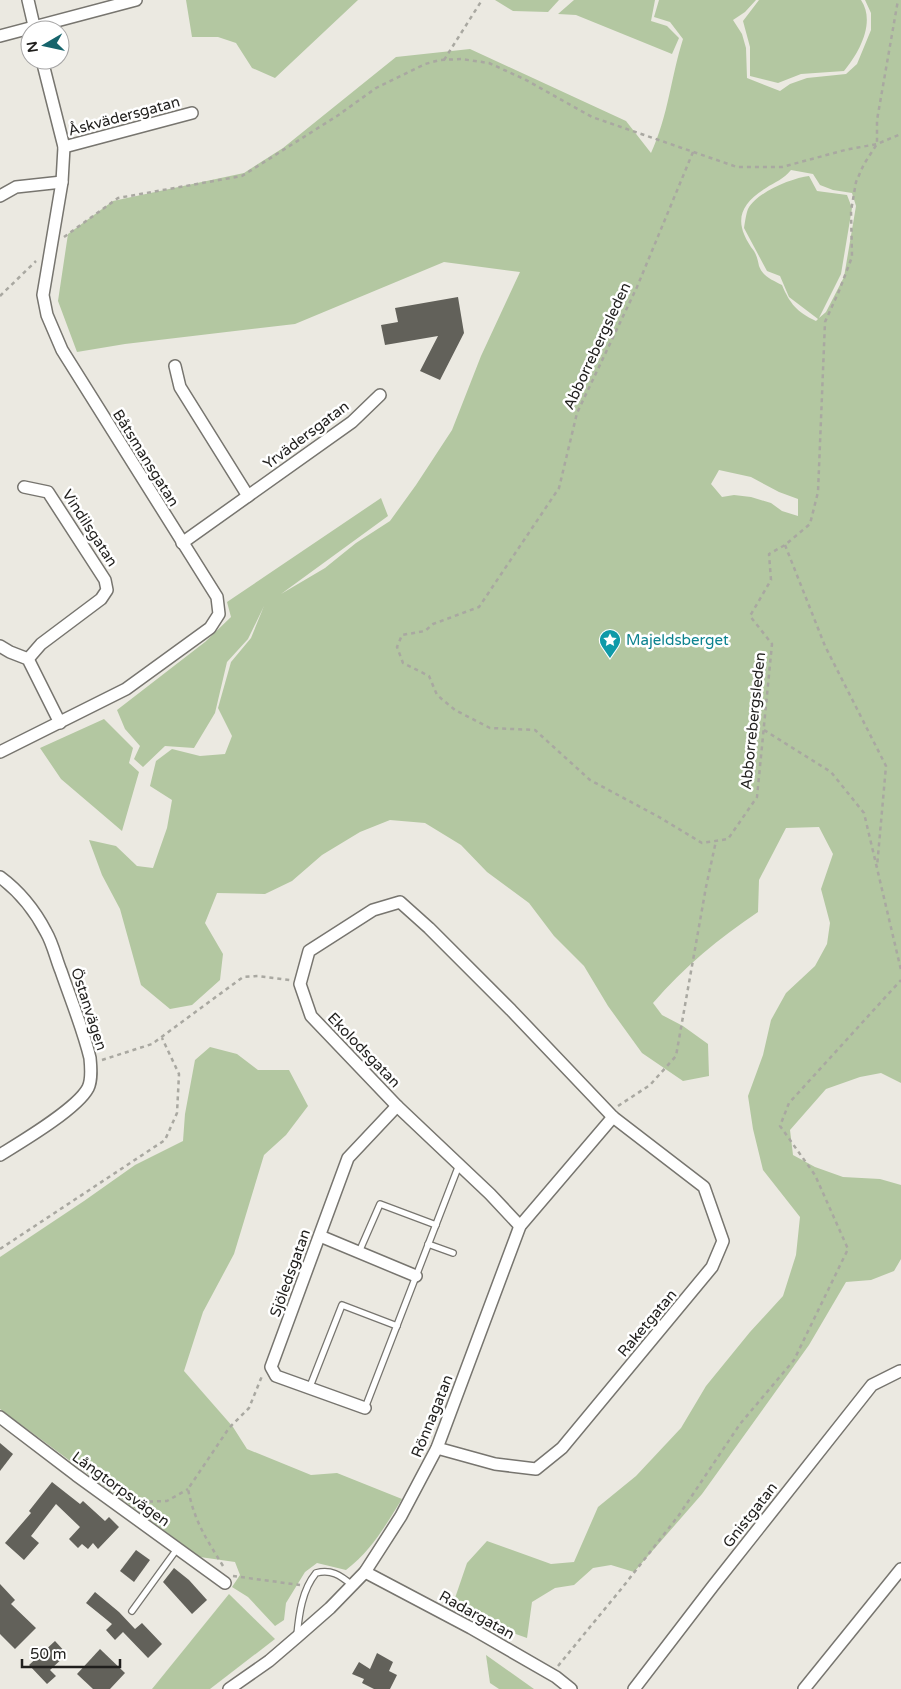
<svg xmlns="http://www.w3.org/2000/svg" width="901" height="1689" font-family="'Varela Round',sans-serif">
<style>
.green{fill:#b3c7a1;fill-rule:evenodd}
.building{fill:#62615a}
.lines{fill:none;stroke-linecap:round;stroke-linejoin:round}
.service-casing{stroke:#77756f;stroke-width:8}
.minor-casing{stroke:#77756f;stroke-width:14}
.path{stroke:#a9a8a1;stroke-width:2.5;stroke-dasharray:4 4;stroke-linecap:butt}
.service{stroke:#fff;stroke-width:5.5}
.minor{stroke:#fff;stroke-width:11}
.labels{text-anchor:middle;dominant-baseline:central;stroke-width:5;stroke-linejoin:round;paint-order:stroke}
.street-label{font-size:15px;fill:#201f1d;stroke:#fff}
.culture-label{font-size:15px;fill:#0d838f;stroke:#fff;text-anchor:start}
</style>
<rect width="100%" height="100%" fill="#ebe9e1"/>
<g class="green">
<path d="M186 0H358L275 78 252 68 236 43 218 37H192Z"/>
<path d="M495 0H559L548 12 513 11Z"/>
<path d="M574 0H655L651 21 667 26 679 38 672 54 576 15 558 14Z"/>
<path d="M659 0H756L745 12 733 20 742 34 746 48 747 78 780 91 790 84 807 78 846 74 857 64 871 30V13L865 0H901V1083L881 1073 860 1077 826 1089 790 1130 793 1155 815 1167 843 1177 880 1179 901 1185V1259L894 1271 871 1280 846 1282 809 1345 702 1494 634 1572 611 1565 593 1568 574 1585 555 1588 532 1602 527 1638 482 1622 455 1598 467 1563 487 1541 551 1564 574 1562 598 1507 636 1476 681 1428 706 1386 750 1332 783 1296 796 1255 800 1217 763 1170 753 1129 748 1096 763 1055 771 1020 786 993 815 966 827 944 830 923 821 889 833 854 819 827 786 828 759 880 758 912C719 938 684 967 653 1003L662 1015 683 1026 708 1044 709 1076 683 1081 642 1053 608 1006 584 966 554 936 529 903 487 872 461 845 425 823 390 820 360 832 322 855 292 881 265 894 217 893 205 923 223 954 220 980 192 1005 170 1009 141 985 120 909 102 875 89 840 116 846 137 866 153 868 167 828 172 800 150 786 156 761 172 749 200 756 225 754 232 736 218 708 231 662 251 638 264 606 248 639 227 662 215 713 194 748 165 746 143 767 134 759 140 746 125 729 117 710 205 642 231 617 227 602 381 498 388 516 281 594 325 568 356 543 390 521 416 485 452 430 481 356 520 272 444 262 295 324 125 344 77 352 58 301 68 234 113 201 244 173 283 148 396 57 470 49 626 121 651 153C668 117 671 77 683 39L670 22 654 17ZM791 170 813 174 820 185 833 190 852 193 856 206 844 277 826 312 819 318 841 274 852 208 847 195 817 191 809 176C792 178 757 192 748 209 746 214 745 222 744 228L767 271 780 276 789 297 818 319 816 321C797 312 790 304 782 285 773 280 763 277 759 266 758 261 757 256 754 251 734 224 737 206 766 188 775 182 784 179 791 170ZM719 470 751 477 779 492 798 499V516L782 511 771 503 751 497 734 495 722 497 711 484Z"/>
<path d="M759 0H861C876 22 859 53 844 71L801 74 778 83 750 76V47L743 21Z"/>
<path d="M104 719 133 748 129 763 139 772 122 831 61 779 40 748Z"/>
<path d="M210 1047 237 1054 258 1070H289L308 1106 286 1135 264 1155 234 1254 203 1312 184 1371 233 1427 247 1449 311 1475 337 1473 402 1499C385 1526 372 1550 346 1570L317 1563 305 1572 286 1603 284 1620 275 1626 248 1597 232 1587 240 1575 235 1562 200 1557 0 1409V1257L84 1201 135 1165 183 1141 185 1114 195 1060Z"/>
<path d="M229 1594 275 1639 210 1689H152Z"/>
<path d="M486 1655 534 1689H499L490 1683Z"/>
</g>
<g class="building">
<path d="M458 297 464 333 440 380 420 371 438 336 385 345 381 325 398 322 395 308Z"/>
<path d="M0 1443 13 1454 0 1471Z"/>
<path d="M52 1482 80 1504 83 1501 105 1521 109 1517 119 1527 98 1549 93 1543 88 1549 82 1544 78 1548 69 1539 80 1527 56 1504 31 1536 39 1543 24 1560 5 1543 31 1513 29 1511Z"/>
<path d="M136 1550 150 1560 134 1582 120 1571Z"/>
<path d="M174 1568 189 1580 207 1600 192 1614 163 1582Z"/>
<path d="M0 1584 15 1600 11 1604 36 1628 15 1649 0 1634Z"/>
<path d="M95 1592 119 1612 135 1629 142 1623 162 1644 148 1658 123 1632 115 1640 106 1630 112 1624 86 1603Z"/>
<path d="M55 1641 67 1654 50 1670 56 1676 47 1684 29 1665Z"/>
<path d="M100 1649 125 1673 110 1689H93L77 1674Z"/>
<path d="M377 1653 393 1662 389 1671 397 1675 390 1689H374L362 1683 364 1679 352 1674 359 1662 370 1669Z"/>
</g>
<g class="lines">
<g class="service-casing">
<g id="service">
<path d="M428 1244 453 1253"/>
<path d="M359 1252 380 1204 436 1225"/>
<path d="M309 1389 342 1305 397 1326"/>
<path d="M365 1408 459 1165"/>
<path d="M132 1611 177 1549"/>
<path d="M297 1635C299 1614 302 1590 316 1573 331 1569 340 1575 352 1585"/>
</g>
</g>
<g class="minor-casing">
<g id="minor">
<path d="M28 0 35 30"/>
<path d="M0 36 136 0"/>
<path d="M64 147 192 113"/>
<path d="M0 196 16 187 62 182"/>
<path d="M175 366 180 387 248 496"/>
<path d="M24 487 48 492 105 580 107 590 101 599 41 644 28 659"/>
<path d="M182 543 352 422 380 395"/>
<path d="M0 646 10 652 28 659 60 723"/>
<path d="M0 752 126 689 210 628 219 614 217 597 62 350 47 315 43 295 62 182 64 147 42 60"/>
<path d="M0 877C19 891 35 911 46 932 53 944 56 959 61 971 71 1000 83 1029 90 1058 91 1068 92 1080 88 1088 77 1109 21 1142 0 1155"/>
<path d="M320 1236 416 1276"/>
<path d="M365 1408 276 1376 271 1367 348 1158 397 1106"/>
<path d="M0 1417 76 1475 225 1583"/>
<path d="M437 1448 495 1464 536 1469 562 1448 712 1267 723 1241 704 1187 613 1117 511 1010 429 928 400 902 373 910 309 951 300 984 311 1016 397 1106 490 1194 520 1226"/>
<path d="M365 1572 471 1628 556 1677 571 1689"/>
<path d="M229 1689 269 1661 297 1637 330 1608 365 1572 401 1516 437 1448 520 1226 613 1117"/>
<path d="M634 1689 713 1586 872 1385 900 1371"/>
<path d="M804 1689 901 1569"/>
</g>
</g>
<g class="path">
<path d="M444 60 482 0"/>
<path d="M693 152 637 287 577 413 559 488 479 607 433 624 425 631 402 635 397 647 403 663 429 676 437 695 455 710 490 728 535 730 590 780 659 817 702 843 728 839 757 797 772 644 750 616 771 580 769 554 785 545 810 524 818 492 825 322 839 291 852 257 851 211 856 182 864 164 877 144V120L898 0"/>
<path d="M64 237 118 198 242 176 337 116 376 88 425 64 440 60 461 59 489 63 526 80 592 117 737 167H782L845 150 877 144 901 134"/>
<path d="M0 296 36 261"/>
<path d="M785 545 825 646 886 766 877 867"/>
<path d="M764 730 831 772 864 813 901 970"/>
<path d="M102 1060 152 1044 243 977 258 976 290 980"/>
<path d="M618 1106 650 1085 676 1056 706 887 716 841"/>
<path d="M0 1249 165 1140 177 1113 179 1074 162 1038"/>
<path d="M133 1502 167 1501 188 1489"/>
<path d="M223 1566C206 1538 195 1523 188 1489L229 1428 249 1408 262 1376"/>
<path d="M233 1576 300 1585"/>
<path d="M558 1666 622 1588 679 1515 740 1424 794 1360 848 1249 815 1175 780 1126 789 1103 901 980"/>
</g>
<use href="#service" class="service"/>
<use href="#minor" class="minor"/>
</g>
<defs>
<g id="sight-pin" transform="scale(1.125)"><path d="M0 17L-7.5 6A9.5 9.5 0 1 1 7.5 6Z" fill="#0f9aa8" stroke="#fff"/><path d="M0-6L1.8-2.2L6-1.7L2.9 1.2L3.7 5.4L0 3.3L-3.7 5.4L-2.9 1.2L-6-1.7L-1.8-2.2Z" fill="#fff"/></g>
</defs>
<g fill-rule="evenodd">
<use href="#sight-pin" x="610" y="640"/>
</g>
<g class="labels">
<g class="street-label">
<text transform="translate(124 116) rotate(-15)">Åskvädersgatan</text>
<text transform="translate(597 346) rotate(-65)">Abborrebergsleden</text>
<text transform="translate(306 435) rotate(-37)">Yrvädersgatan</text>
<text transform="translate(146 458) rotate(58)">Båtsmansgatan</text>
<text transform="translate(90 528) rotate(57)">Vindilsgatan</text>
<text transform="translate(753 721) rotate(-84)">Abborrebergsleden</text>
<text transform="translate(89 1009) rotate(72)">Östanvägen</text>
<text transform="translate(364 1050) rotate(46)">Ekolodsgatan</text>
<text transform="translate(290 1273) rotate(-70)">Sjöledsgatan</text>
<text transform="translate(647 1323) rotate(-50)">Raketgatan</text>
<text transform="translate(432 1416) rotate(-68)">Rönnagatan</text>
<text transform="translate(121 1489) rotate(36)">Långtorpsvägen</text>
<text transform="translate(750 1515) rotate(-52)">Gnistgatan</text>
<text transform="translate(477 1615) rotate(29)">Radargatan</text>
</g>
<g class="culture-label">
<text x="626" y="640">Majeldsberget</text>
</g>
</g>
<g transform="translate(45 45) rotate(261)"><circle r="24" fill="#ffffff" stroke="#a6a5a5"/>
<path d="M0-4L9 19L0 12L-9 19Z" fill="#16646c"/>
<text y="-8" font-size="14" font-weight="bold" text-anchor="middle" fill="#201f1d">N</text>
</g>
<path d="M22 1659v8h98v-8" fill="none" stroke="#201f1d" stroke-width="2.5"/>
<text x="30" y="1659" font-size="15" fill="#201f1d" stroke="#ffffff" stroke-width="4" paint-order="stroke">50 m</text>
</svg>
